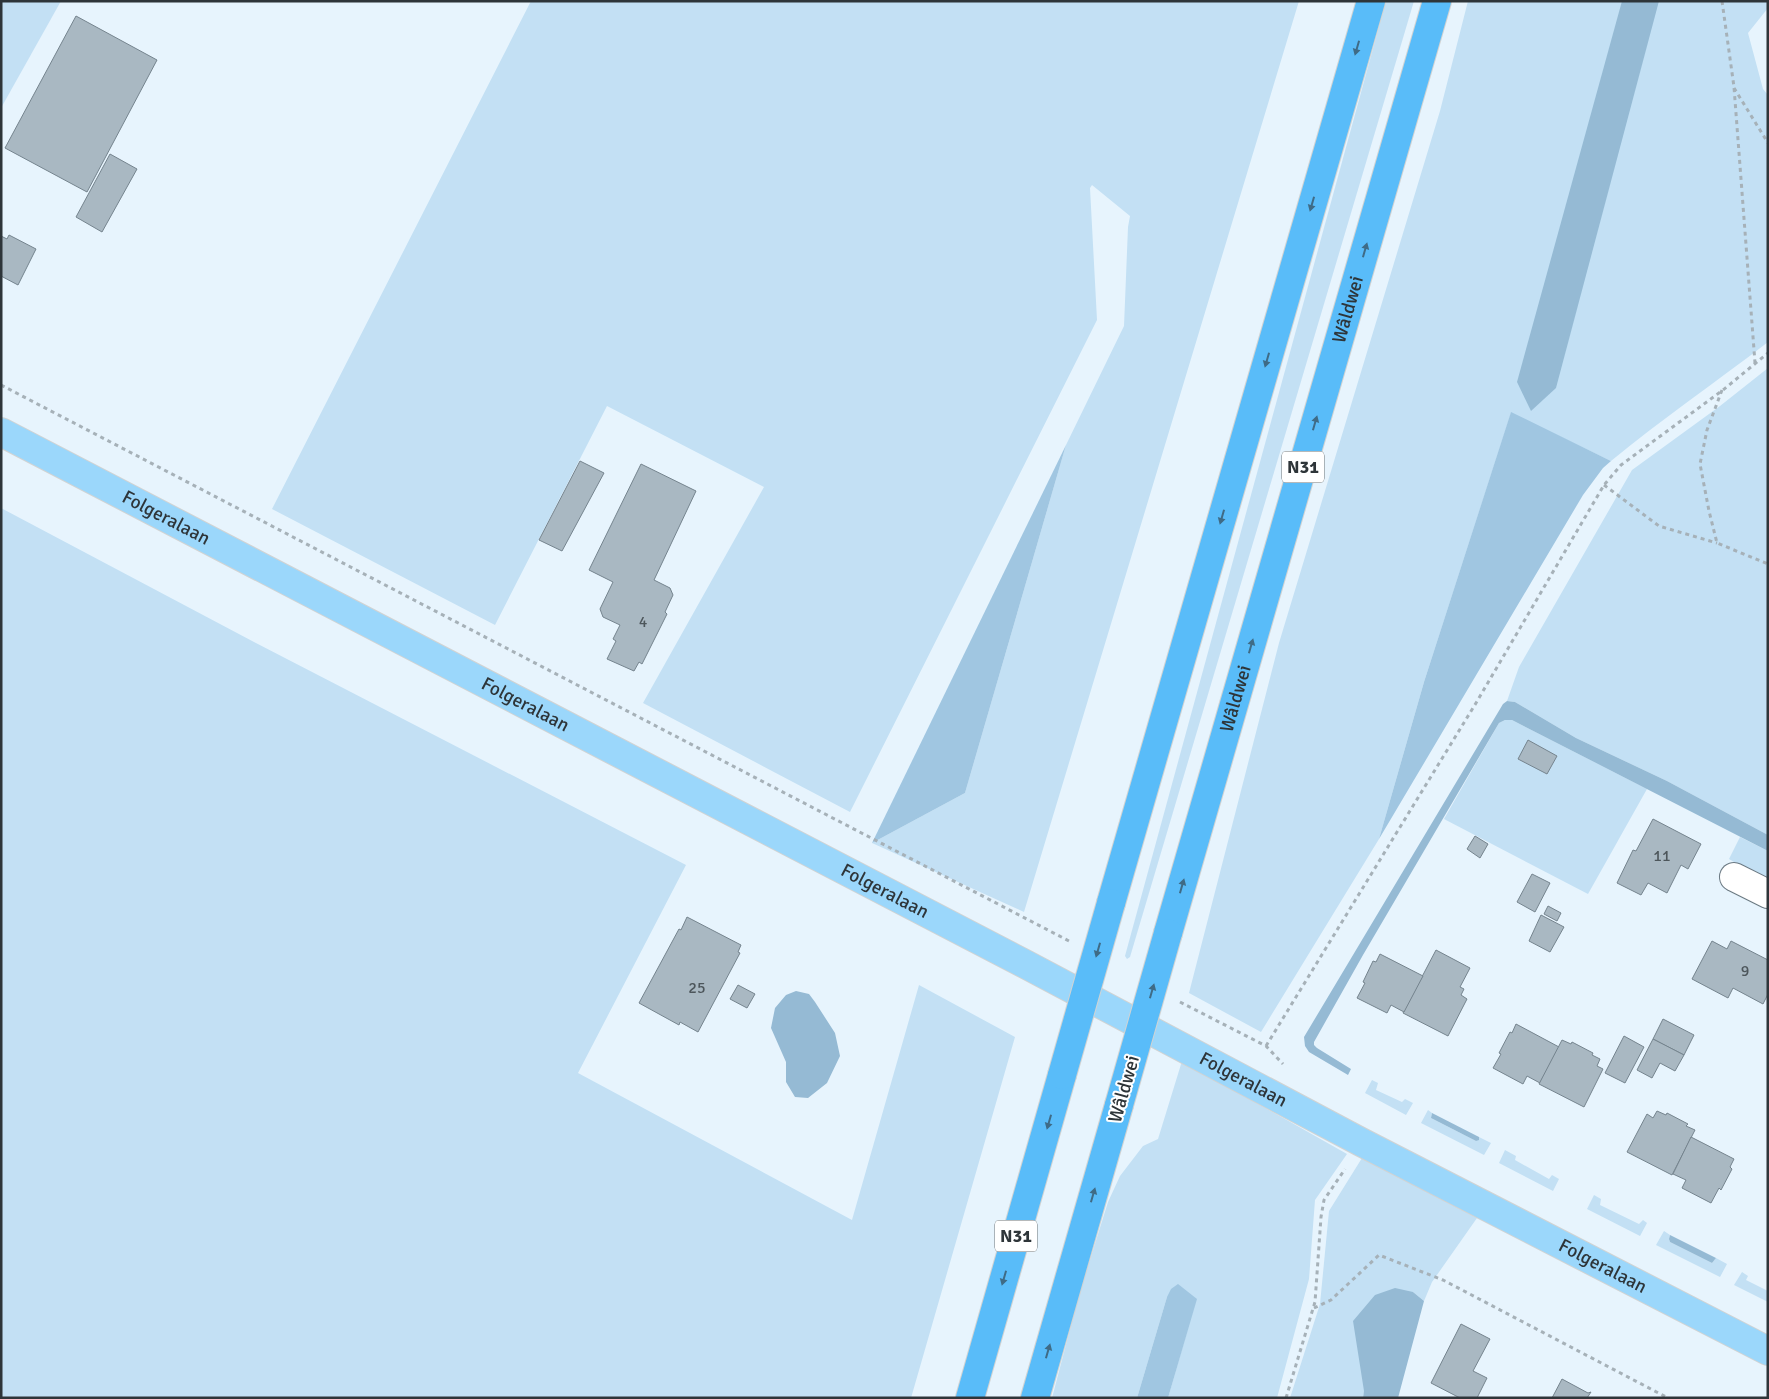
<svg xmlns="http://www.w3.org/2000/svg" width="1769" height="1399" font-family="Signika,sans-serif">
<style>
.green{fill:#c3e0f4}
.forest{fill:#a0c6e1}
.water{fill:#95bad4}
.building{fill:#a9b8c2;stroke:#75848e}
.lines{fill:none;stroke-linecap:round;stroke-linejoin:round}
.minor-casing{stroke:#6a7882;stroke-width:30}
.major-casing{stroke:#d1d3d3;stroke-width:30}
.highway-casing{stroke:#d1d3d3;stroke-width:30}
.path{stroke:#a6b1b8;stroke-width:3;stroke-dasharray:4 4;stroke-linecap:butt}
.minor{stroke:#fff;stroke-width:28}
.major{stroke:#9bd7fb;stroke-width:28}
.highway{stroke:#59bcf9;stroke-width:28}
.highway-bridge-casing{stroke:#d1d3d3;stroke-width:30;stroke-linecap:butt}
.highway-bridge{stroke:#59bcf9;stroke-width:28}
.oneway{fill:#3f6b86}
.labels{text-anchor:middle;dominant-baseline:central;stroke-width:4;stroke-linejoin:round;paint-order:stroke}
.number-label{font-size:16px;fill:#4d565b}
.shield{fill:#fff;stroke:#6d7274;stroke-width:1}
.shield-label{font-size:18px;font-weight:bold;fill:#2e3539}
.street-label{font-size:19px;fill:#2e3539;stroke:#fff}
</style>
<rect width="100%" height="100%" fill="#e7f4fd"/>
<g class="green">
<path d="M1 1H61L1 108Z"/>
<path d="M531 1H1299L1024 912 872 843 965 793 1066 445 1124 326 1128 227 1130 216 1092 185 1090 188 1097 320 850 812 643 703 764 487 607 406 495 625 272 509Z"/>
<path d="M1386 1H1414L1130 957 1127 959 1125 956Z"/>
<path d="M1468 1H1768V8L1748 33 1763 89 1768 95V342C1716 382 1662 419 1611 461L1511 413 1424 682 1379 839 1261 1032 1189 993 1279 643 1440 111Z"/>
<path d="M1768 368V835L1667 781 1576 738 1515 702 1507 701 1519 667 1632 470 1720 406Z"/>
<path d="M1 508 254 642 686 865 578 1073 852 1220 919 985 1015 1037 911 1398H1Z"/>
<path d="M1505 720H1512L1647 789 1588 894 1444 819 1499 723Z"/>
<path d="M1740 837 1768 851V882L1729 859Z"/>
<path d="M1182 1061 1347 1154 1315 1200 1309 1279 1277 1398H1168L1196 1300 1167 1297 1137 1398H1052L1079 1295 1108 1202 1120 1176 1143 1146 1158 1139Z"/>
<path d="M1372 1080 1378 1083 1376 1090 1402 1102 1405 1099 1413 1103 1406 1115 1365 1093Z"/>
<path d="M1428 1110 1432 1113 1431 1118 1476 1141 1479 1137 1491 1143 1484 1155 1421 1123Z"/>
<path d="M1505 1150 1516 1156 1515 1160 1549 1179 1552 1175 1559 1179 1553 1191 1499 1163Z"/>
<path d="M1362 1158 1477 1218 1432 1282 1424 1301 1413 1292 1364 1392 1363 1398H1290L1320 1304 1329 1211Z"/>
<path d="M1594 1195 1601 1199 1600 1205 1639 1224 1643 1220 1647 1223 1640 1236 1587 1209Z"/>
<path d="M1664 1231 1670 1235 1669 1239 1670 1242 1712 1263 1716 1258 1727 1264 1720 1277 1656 1245Z"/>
<path d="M1742 1272 1748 1276 1746 1280 1768 1291V1302L1734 1285Z"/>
</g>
<g class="forest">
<path d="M1511 412 1611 461 1603 468 1583 495 1379 839 1424 682Z"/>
<path d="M1066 445 965 793 872 843Z"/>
<path d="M1178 1284 1197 1299 1168 1398H1137L1167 1297 1171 1289Z"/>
</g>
<g class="water">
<path d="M1622 1H1659L1556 388 1531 411 1517 382Z"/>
<path d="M1507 701 1515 702 1576 738 1667 781 1768 835V851L1512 720H1505L1499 723 1363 955 1314 1042V1045L1317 1048 1351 1069 1348 1075 1309 1052 1305 1046 1304 1037 1503 704Z"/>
<path d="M796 991 809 994 815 1002 835 1033 840 1056 827 1083 808 1098 795 1097 786 1082V1062L771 1028 775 1008 786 995Z"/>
<path d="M1432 1113 1479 1137V1140L1476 1141 1431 1118Z"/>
<path d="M1670 1235 1716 1258 1712 1263 1670 1242 1669 1239Z"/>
<path d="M1395 1288 1413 1292 1424 1301 1398 1398H1363L1364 1391 1353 1321 1375 1295Z"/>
</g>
<g class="building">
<path d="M76 16 157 60 87 192 5 148Z"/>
<path d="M110 154 137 169 102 232 76 217Z"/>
<path d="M9 235 36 249 18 285 1 276V236L7 239Z"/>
<path d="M580 461 604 473 562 551 539 540Z"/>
<path d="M641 464 696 491 654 580 670 588 673 595 665 612 667 614 642 664 639 662 634 671 607 659 616 641 613 639 620 625 603 617 600 609 613 582 589 570Z"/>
<path d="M1528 740 1557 756 1547 774 1518 759Z"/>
<path d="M1653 819 1701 844 1688 869 1681 865 1667 893 1648 883 1641 895 1617 883 1633 850 1636 851Z"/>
<path d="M1475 836 1488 844 1480 858 1467 849Z"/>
<path d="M1532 874 1550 883 1535 912 1517 902Z"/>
<path d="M1548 906 1561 913 1557 921 1544 914Z"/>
<path d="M1541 915 1564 927 1550 952 1529 941Z"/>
<path d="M687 917 741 945 738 952 740 953 698 1032 680 1022 679 1025 639 1003 679 929 681 930Z"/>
<path d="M1712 941 1727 949 1731 941 1768 960V994L1763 1004 1733 988 1728 998 1692 979Z"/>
<path d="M1436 950 1470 968 1460 987 1464 989 1461 995 1467 999 1448 1036 1403 1013Z"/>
<path d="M1380 954 1423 976 1404 1012 1391 1005 1387 1013 1357 998 1365 983 1363 982 1373 961 1376 962Z"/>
<path d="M738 985 755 994 747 1008 730 999Z"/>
<path d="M1663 1019 1694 1035 1684 1055 1653 1039Z"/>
<path d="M1516 1024 1559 1047 1540 1083 1527 1076 1523 1084 1493 1068 1501 1054 1499 1053 1510 1032 1512 1033Z"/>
<path d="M1624 1036 1644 1047 1625 1083 1605 1073Z"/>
<path d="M1653 1039 1684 1055 1675 1071 1660 1063 1652 1078 1637 1070Z"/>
<path d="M1562 1040 1571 1044 1572 1042 1593 1053 1592 1055 1600 1059 1597 1066 1603 1069 1584 1107 1539 1084Z"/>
<path d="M1657 1111 1666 1115 1667 1113 1688 1124 1686 1126 1695 1130 1672 1175 1627 1152 1647 1114 1653 1118Z"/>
<path d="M1691 1137 1734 1159 1730 1167 1732 1169 1721 1190 1719 1188 1711 1203 1682 1188 1686 1180 1673 1174Z"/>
<path d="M1461 1324 1490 1339 1473 1371 1487 1378 1477 1398H1460L1431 1383Z"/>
<path d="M1562 1379 1588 1393 1591 1392 1587 1398H1552Z"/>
</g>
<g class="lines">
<g class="minor-casing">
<path id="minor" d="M1734 877 1768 894"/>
</g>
<g class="major-casing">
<g id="major">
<path id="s1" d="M1 432 1025 964 1361 1142 1768 1351"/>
</g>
</g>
<g class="highway-casing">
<g id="highway">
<path d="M1111 903 1371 1"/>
<path id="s2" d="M1168 933 1437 1"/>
<path d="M970 1398 1062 1075"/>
<path d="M1035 1398 1119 1105"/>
</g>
</g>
<g class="path">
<path d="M1722 1 1734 87 1755 363"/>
<path d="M1734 88 1768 143"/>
<path d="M1 385 1069 941"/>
<path d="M1722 390 1707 430 1700 464 1709 511 1717 543 1768 564"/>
<path d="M1604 485 1659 526 1717 543"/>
<path d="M1180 1002 1266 1046 1283 1064"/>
<path d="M1266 1046 1476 703 1604 485 1621 465 1723 390 1768 353"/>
<path d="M1314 1308 1331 1300 1379 1255 1443 1280 1668 1398"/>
<path d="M1286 1398 1315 1302 1321 1217 1324 1200 1345 1169"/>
</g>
<use href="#minor" class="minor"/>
<use href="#major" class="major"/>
<use href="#highway" class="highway"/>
<g class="highway-bridge-casing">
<g id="highway-bridge">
<path d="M1062 1075 1111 903"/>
<path d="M1119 1105 1168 933"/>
</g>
</g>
<use href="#highway-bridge" class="highway-bridge"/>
</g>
<defs><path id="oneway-solid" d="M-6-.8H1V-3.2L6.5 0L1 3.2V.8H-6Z" transform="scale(1.25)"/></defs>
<g class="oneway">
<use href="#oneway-solid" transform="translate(1357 48) rotate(106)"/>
<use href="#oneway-solid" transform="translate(1312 204) rotate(106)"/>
<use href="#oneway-solid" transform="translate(1365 250) rotate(-74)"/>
<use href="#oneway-solid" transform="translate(1267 360) rotate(106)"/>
<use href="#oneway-solid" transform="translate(1315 423) rotate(-74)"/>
<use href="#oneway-solid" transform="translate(1222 517) rotate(106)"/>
<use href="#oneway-solid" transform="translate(1251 646) rotate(-74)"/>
<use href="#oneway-solid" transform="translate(1182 886) rotate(-74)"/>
<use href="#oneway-solid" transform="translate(1098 950) rotate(106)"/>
<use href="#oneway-solid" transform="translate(1152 991) rotate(-74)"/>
<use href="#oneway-solid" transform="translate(1049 1122) rotate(106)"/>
<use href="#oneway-solid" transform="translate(1093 1195) rotate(-74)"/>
<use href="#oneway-solid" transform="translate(1004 1278) rotate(106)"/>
<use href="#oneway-solid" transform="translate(1048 1351) rotate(-74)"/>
</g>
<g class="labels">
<g class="number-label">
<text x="643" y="622">4</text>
<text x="1662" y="856">11</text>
<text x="1745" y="971">9</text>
<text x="697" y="988">25</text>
</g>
<g class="shield">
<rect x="1282" y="451.5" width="42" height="31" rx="4"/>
<rect x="995" y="1220.5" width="42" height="31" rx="4"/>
</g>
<g class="shield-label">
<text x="1303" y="467">N31</text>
<text x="1016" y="1236">N31</text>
</g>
<g class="street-label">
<text stroke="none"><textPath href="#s2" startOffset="649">Wâldwei</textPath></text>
<text stroke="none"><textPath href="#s1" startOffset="186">Folgeralaan</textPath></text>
<text stroke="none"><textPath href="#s2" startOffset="244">Wâldwei</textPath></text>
<text stroke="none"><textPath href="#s1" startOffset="591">Folgeralaan</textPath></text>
<text stroke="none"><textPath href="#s1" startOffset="996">Folgeralaan</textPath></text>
<text stroke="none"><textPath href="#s1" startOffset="1401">Folgeralaan</textPath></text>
<text transform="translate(1124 1089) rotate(-74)">Wâldwei</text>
<text stroke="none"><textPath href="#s1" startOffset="1806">Folgeralaan</textPath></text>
</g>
</g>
<rect width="1769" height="1399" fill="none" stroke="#2e3539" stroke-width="5"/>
</svg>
